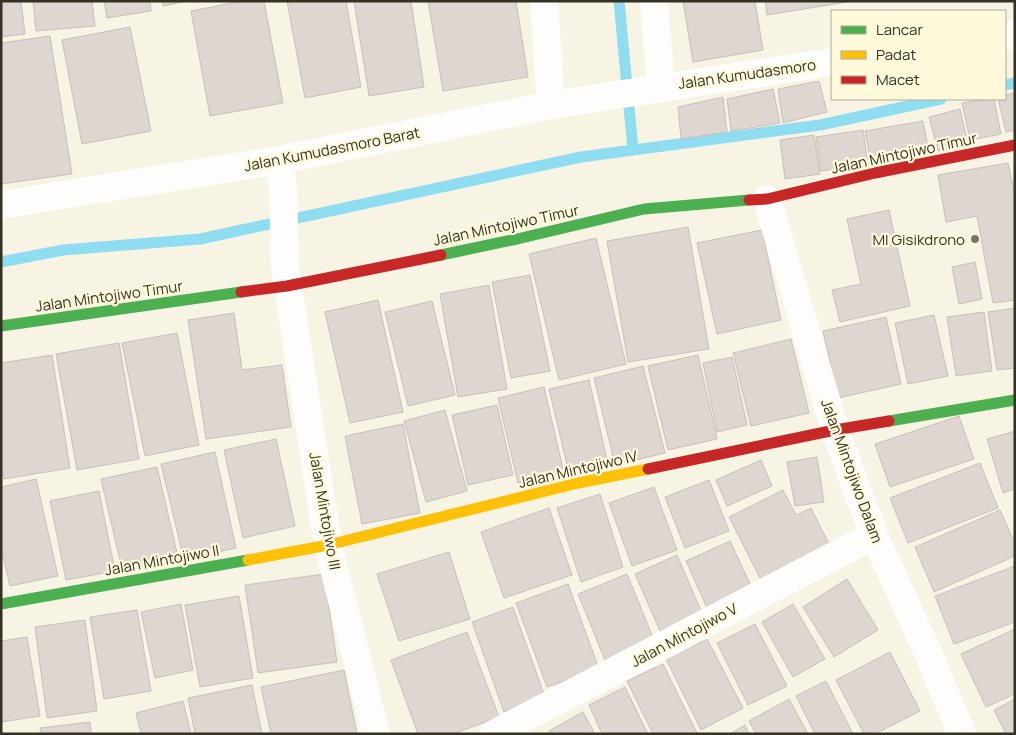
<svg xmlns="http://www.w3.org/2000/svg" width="1016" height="735" font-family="Manrope,sans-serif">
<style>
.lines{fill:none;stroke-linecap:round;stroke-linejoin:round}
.stream{stroke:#8fddf1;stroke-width:11}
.building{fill:#ded6d1;stroke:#c8bfba}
.street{stroke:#fefdfb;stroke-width:28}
.fast{stroke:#4caf50;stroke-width:11}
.slow{stroke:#ffc107;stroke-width:11}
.jam{stroke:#c62828;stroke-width:11}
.poi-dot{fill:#797667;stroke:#fff9dc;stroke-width:2}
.labels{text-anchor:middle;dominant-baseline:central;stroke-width:4.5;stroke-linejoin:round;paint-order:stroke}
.street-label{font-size:15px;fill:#353224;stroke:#fff9dc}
.poi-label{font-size:15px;fill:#353224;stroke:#fff9dc;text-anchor:end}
</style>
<rect width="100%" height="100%" fill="#f7f4e4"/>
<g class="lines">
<g class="stream">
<path d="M619 1 633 150"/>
<path d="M1005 85 1015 83"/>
<path d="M1 262 63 250 200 239 581 157 820 125 941 99"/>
</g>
</g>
<g class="building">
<path d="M1 1H21L25 34 1 37Z"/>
<path d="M33 1H92L95 26 36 31Z"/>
<path d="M104 1H150L151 11 107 18Z"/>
<path d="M162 1H187L163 6Z"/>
<path d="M242 1H264L283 103 210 116 191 11Z"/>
<path d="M287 1H346L361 87 305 98Z"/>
<path d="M354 1H411L424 87 369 96Z"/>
<path d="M428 1H516L528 77 443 91Z"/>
<path d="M683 1H755L763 50 693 62Z"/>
<path d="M765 1H847V2L767 15Z"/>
<path d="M130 27 151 131 82 144 62 40Z"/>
<path d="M50 36 72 174 1 184V43Z"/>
<path d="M819 81 827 112 783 123 778 89Z"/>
<path d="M773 89 780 123 731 131 727 99Z"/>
<path d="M1015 93V130L1006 132 998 99H1005V95Z"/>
<path d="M723 97 727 132 681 139 678 107Z"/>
<path d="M984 99H994L1001 134 970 140 962 103Z"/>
<path d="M960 109 968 144 938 151 929 117Z"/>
<path d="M923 121 929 153 871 164 865 131Z"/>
<path d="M863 130 868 165 821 171 816 137Z"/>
<path d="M814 135 820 174 785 179 780 140Z"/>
<path d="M1008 163 1015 195V300L993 303 977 216 946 222 938 175Z"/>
<path d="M889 210 910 306 840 322 832 290 861 284 847 219Z"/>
<path d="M688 227 709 349 628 362 607 241Z"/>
<path d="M762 230 781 320 717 334 697 243Z"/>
<path d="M596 238 626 364 559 380 529 254Z"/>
<path d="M975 262 982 299 959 304 952 267Z"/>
<path d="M530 275 550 371 511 378 492 282Z"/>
<path d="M489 285 507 389 458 397 440 294Z"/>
<path d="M378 300 403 412 350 423 325 312Z"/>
<path d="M432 301 455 395 408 406 385 312Z"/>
<path d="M1015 308V368L997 370 988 312Z"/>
<path d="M984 312 992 371 956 376 947 317Z"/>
<path d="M234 313 242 370 282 365 291 427 206 439 188 320Z"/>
<path d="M934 315 948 376 908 384 895 323Z"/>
<path d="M886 317 901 384 838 398 823 331Z"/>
<path d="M177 333 199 445 145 456 122 343Z"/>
<path d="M791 339 809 413 751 426 733 353Z"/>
<path d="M119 343 139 459 77 470 56 354Z"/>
<path d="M52 355 70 468 4 479 1 464V363Z"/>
<path d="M698 355 717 439 668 450 648 366Z"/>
<path d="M732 357 747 425 717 432 703 363Z"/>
<path d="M643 366 665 453 615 465 594 378Z"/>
<path d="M589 380 608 464 569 473 549 389Z"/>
<path d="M544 387 564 473 518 483 498 398Z"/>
<path d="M497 405 513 475 468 485 452 415Z"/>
<path d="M445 410 467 491 426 502 404 421Z"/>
<path d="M959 416 974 459 890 487 875 444Z"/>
<path d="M403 424 420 513 362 524 345 436Z"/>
<path d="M1015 431V489L1003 493 987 439Z"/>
<path d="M276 439 295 526 243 538 224 450Z"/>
<path d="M215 452 236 548 184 560 161 464Z"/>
<path d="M817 457 824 502 795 506 787 462Z"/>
<path d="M761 460 772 486 727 506 716 480Z"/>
<path d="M980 463 998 508 908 543 890 498Z"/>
<path d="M157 467 179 561 123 573 101 479Z"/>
<path d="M36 479 58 576 10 586 1 548V487Z"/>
<path d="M709 480 729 531 685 548 665 497Z"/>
<path d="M654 487 677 550 632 566 609 503Z"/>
<path d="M783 490 796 515 811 508 830 546 761 580 729 517Z"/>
<path d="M99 491 115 571 66 580 50 501Z"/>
<path d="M600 494 623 567 581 582 557 508Z"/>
<path d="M549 508 572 575 504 598 481 532Z"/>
<path d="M1000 510 1015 544V556L934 592 915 547Z"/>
<path d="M730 541 753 590 708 610 686 561Z"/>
<path d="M449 552 470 619 399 641 377 574Z"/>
<path d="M677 555 702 613 660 631 635 574Z"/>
<path d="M1015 566V622L954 644 935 596Z"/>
<path d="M324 574 337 662 258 673 245 585Z"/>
<path d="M627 574 654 640 605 660 578 594Z"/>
<path d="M847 579 878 630 834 657 803 607Z"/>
<path d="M568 584 599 669 547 687 516 603Z"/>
<path d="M239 596 253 678 200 687 185 605Z"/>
<path d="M181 604 193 670 155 678 141 612Z"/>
<path d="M793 604 825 659 793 677 762 622Z"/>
<path d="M513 607 545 697 504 712 472 622Z"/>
<path d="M137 610 151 691 104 699 90 617Z"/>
<path d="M85 620 97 711 47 718 35 627Z"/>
<path d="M755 624 787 686 748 705 717 643Z"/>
<path d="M1015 629V694L986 707 961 654Z"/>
<path d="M467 632 499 717 453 734H418L391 660Z"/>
<path d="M27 637 40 716 1 722V641Z"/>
<path d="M707 639 743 708 701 730 666 659Z"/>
<path d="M890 652 920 711 875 734H864L836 680Z"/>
<path d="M663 664 697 733 695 734H653L627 681Z"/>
<path d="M344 670 357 734H271L261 687Z"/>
<path d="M826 681 853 734H815L796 696Z"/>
<path d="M252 685 262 734H195L188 698Z"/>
<path d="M625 687 648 734H602L589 705Z"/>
<path d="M789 699 808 734H756L749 721Z"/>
<path d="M1015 699V734H1006L994 710Z"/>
<path d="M183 701 191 734H141L136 713Z"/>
<path d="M583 712 595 734H551L549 731Z"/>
<path d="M90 722 91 734H41L40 728Z"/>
<path d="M745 725 749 734H730Z"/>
</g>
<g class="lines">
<g class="street">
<path d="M544 1 551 105"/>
<path d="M654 1 661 87"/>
<path d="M1005 36 1015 34"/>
<path d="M279 160 283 187 285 267 328 545 376 734"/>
<path d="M767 199 835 430 874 535 925 646 962 734"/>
<path d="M1 205 279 160 551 105 832 62"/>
<path d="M494 734 874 535"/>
</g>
<g class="fast">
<path d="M441 255 517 239 644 209 749 200"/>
<path d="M1 326 241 292"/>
<path d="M889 421 1015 400"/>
<path d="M1 604 248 560"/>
</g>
<path class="slow" d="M248 560 328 545 578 483 648 469"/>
<g class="jam">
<path d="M749 200 767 199 875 173 1015 145"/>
<path d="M241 292 287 286 441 255"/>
<path d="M648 469 835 430 889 421"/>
</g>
</g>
<circle class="poi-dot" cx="975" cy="239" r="5"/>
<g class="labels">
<g class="street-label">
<text transform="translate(747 74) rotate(-8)">Jalan Kumudasmoro</text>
<text transform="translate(332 149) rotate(-11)">Jalan Kumudasmoro Barat</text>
<text transform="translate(904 153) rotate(-12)">Jalan Mintojiwo Timur</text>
<text transform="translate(506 225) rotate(-12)">Jalan Mintojiwo Timur</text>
<text transform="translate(109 296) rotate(-8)">Jalan Mintojiwo Timur</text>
<text transform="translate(578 469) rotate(-13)">Jalan Mintojiwo IV</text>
<text transform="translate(852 471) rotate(70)">Jalan Mintojiwo Dalam</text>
<text transform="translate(325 511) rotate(80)">Jalan Mintojiwo III</text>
<text transform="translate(162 560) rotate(-10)">Jalan Mintojiwo II</text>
<text transform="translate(684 635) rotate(-28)">Jalan Mintojiwo V</text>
</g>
<g class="poi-label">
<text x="965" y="239">MI Gisikdrono</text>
</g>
</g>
<rect width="1016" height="735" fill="none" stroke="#353224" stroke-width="5"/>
<rect x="831" y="10" width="175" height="90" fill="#fff9dc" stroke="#aea992"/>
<rect x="841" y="26" width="25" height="8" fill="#4caf50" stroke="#aea992"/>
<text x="876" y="35" font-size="15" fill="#353224">Lancar</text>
<rect x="841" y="51" width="25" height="8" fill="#ffc107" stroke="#aea992"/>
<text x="876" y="60" font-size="15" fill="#353224">Padat</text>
<rect x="841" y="76" width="25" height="8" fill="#c62828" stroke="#aea992"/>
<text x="876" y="85" font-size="15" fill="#353224">Macet</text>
</svg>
